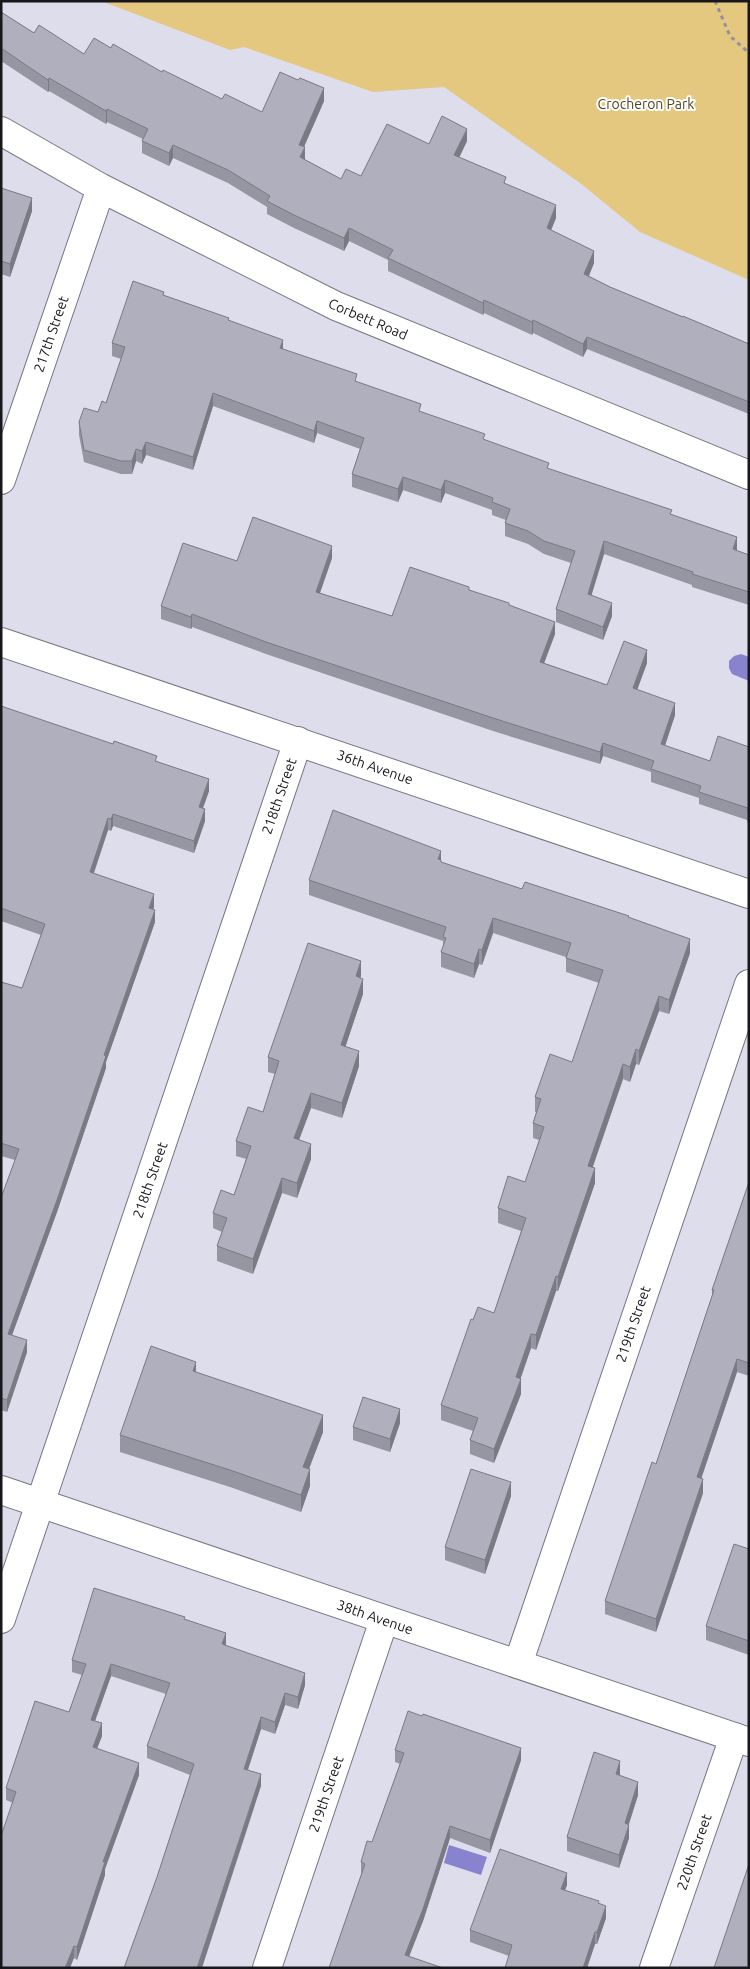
<svg xmlns="http://www.w3.org/2000/svg" width="750" height="1969" font-family="Ubuntu,sans-serif">
<style>
.green{fill:#e5c880}
.water{fill:#8883cf}
.lines{fill:none;stroke-linecap:round;stroke-linejoin:round}
.minor-casing{stroke:#767683;stroke-width:30}
.path{stroke:#92929d;stroke-width:3;stroke-dasharray:4 4;stroke-linecap:butt}
.minor{stroke:#fff;stroke-width:28}
.wall{fill:#9696a3}
.shaded-wall{fill:#7a7a84}
.building{fill:#afafbd;stroke:#7a7a84}
.labels{text-anchor:middle;dominant-baseline:central;stroke-width:4;stroke-linejoin:round;paint-order:stroke}
.park-label{font-size:14px;fill:#52441f;stroke:#fff}
.street-label{font-size:14px;fill:#17171c;stroke:#fff}
</style>
<rect width="100%" height="100%" fill="#ddddeb"/>
<path class="green" d="M101 1H749V280L640 232 580 183 444 87 373 92 244 47 230 50Z"/>
<g class="water">
<path d="M741 654 749 657V681L732 674 729 668V661L734 656Z"/>
<path d="M449 1845 487 1857 481 1875 444 1863Z"/>
</g>
<g class="lines">
<g class="minor-casing">
<g id="minor">
<path d="M1 131 101 188 336 306 749 475"/>
<path d="M1 480 101 188"/>
<path d="M1 642 749 894"/>
<path d="M1 1490 749 1742"/>
<path d="M1 1619 298 741"/>
<path d="M518 1664 749 984"/>
<path d="M267 1968 384 1620"/>
<path d="M654 1968 734 1737"/>
</g>
</g>
<path class="path" d="M715 1 730 36 749 53"/>
<use href="#minor" class="minor"/>
</g>
<g class="wall">
<path d="M1 12 34 33 84 54 111 48 162 72 222 99 262 112 324 101 304 147 305 160 341 179 361 176 429 144 467 141 459 158 506 184 556 218 551 230 594 263 589 276 610 287 749 344V414L587 349 583 357 533 333 532 335 484 313 483 315 388 271V260L349 241 344 251 294 228 267 214V207L228 183 173 158 169 166 142 153V141L143 139 107 122 106 124 49 91 48 92 1 61Z"/>
<path d="M1 188 32 211 10 277 1 274Z"/>
<path d="M164 296 229 320 283 349 357 382 421 412 549 469 672 515 737 551 749 555V605L692 587V585L604 554 591 595 612 616 603 640 556 622V609L571 563 544 554 528 544 505 536V523L506 520 492 515V510L445 493 441 503 403 490 398 502 352 487V474L360 449 317 433 314 443 213 406 193 470 146 455 142 464 136 461 132 474H121L84 462 79 435V422L98 412 106 403 121 359 112 356V343Z"/>
<path d="M332 558 320 593 392 616 469 590 509 605 555 634 544 663 607 685 647 663 637 690 675 715 665 746 710 761 749 747V823L747 822V820L699 804V798L651 782V772L603 756 600 764 493 731 266 654 192 627 191 629 161 619V606L237 561Z"/>
<path d="M1 706 157 761 209 791 203 808 205 821 194 853 113 826 111 831 108 830 94 873 154 907 153 909 155 922 106 1062V1068L57 1212 12 1335 27 1352 7 1412 1 1410V1198L15 1160 1 1156V982L22 988 41 935 1 921Z"/>
<path d="M441 860V862L522 889 629 917 690 953 669 1014 659 1011 639 1065 636 1064 630 1082 623 1079 592 1168 595 1183 558 1291H556L536 1350 531 1348 520 1379 521 1394 494 1463 470 1454V1440L473 1431 441 1420V1405L473 1320 494 1313 521 1231 498 1223V1208L525 1182 539 1140 533 1138V1123L536 1112H535V1097L572 1062 599 983 566 972V957L493 933 482 965 479 964 474 978 441 967V952L443 948V941L309 895V880Z"/>
<path d="M361 976 360 977 363 994 345 1047 359 1066 342 1118 311 1108 299 1140 311 1159 297 1198 282 1193 253 1274 217 1261V1246L222 1232 213 1228V1213L234 1195 246 1159 236 1156V1141L263 1112 275 1074 268 1072V1057Z"/>
<path d="M749 1182V1376L737 1372 701 1479 703 1493 656 1632 605 1614V1601L656 1464 712 1296V1290Z"/>
<path d="M196 1372 323 1432 309 1469 310 1486 301 1512 230 1487 120 1452V1435Z"/>
<path d="M400 1423 390 1452 353 1440V1427Z"/>
<path d="M511 1496 485 1574 445 1560V1547Z"/>
<path d="M749 1549V1655L706 1640V1626Z"/>
<path d="M185 1619 226 1646 305 1685 298 1709 285 1705 275 1734 261 1729 248 1770 261 1786 157 1877 190 1775 147 1758V1746L166 1694 111 1676 95 1721 102 1736 97 1748 139 1775 105 1869V1875L77 1960 74 1958 13 1803 6 1800V1788L69 1712 82 1675 72 1672V1660Z"/>
<path d="M395 1750 521 1760 490 1853 450 1838 423 1921 409 1956 329 1968 361 1875V1862L372 1842 400 1764 395 1762Z"/>
<path d="M620 1774V1775L638 1795 629 1824V1838L619 1868 567 1851V1837Z"/>
<path d="M567 1885 565 1890 599 1904 606 1918 597 1944H595L587 1968H505L509 1956 470 1942V1930Z"/>
</g>
<g class="shaded-wall">
<path d="M49 78V91L48 92V80Z"/>
<path d="M324 88V101L299 158V145Z"/>
<path d="M107 109V122L106 124V111Z"/>
<path d="M467 129V141L454 168V155Z"/>
<path d="M173 145V158L169 166V153Z"/>
<path d="M305 147V160L300 157Z"/>
<path d="M32 198V211L10 277V264Z"/>
<path d="M556 205V218L547 240V228Z"/>
<path d="M349 228V241L344 251V238Z"/>
<path d="M594 251V263L584 287V274Z"/>
<path d="M484 300V313L483 315V303Z"/>
<path d="M533 320V333L532 335V322Z"/>
<path d="M587 337V349L583 357V344Z"/>
<path d="M283 340V353L280 348Z"/>
<path d="M213 393V406L193 470V457Z"/>
<path d="M317 421V433L314 443V431Z"/>
<path d="M146 442V455L142 464V451Z"/>
<path d="M136 449V461L132 474V461Z"/>
<path d="M403 477V490L398 502V489Z"/>
<path d="M445 480V493L441 503V490Z"/>
<path d="M737 537V550L733 562V549Z"/>
<path d="M604 541V554L588 607V594Z"/>
<path d="M332 546V558L316 604V592Z"/>
<path d="M612 603V616L603 640V627Z"/>
<path d="M192 614V627L191 629V617Z"/>
<path d="M555 622V634L540 674V662Z"/>
<path d="M647 650V663L633 701V688Z"/>
<path d="M675 703V715L661 757V744Z"/>
<path d="M603 743V756L600 764V752Z"/>
<path d="M209 779V791L199 819V807Z"/>
<path d="M205 809V821L194 853V841Z"/>
<path d="M113 814V826L111 831V819Z"/>
<path d="M108 818V830L90 884V872Z"/>
<path d="M441 851V866L438 859Z"/>
<path d="M154 894V907L149 920V908Z"/>
<path d="M155 910V922L106 1062V1068L57 1212 8 1346V1334Z"/>
<path d="M493 918V933L482 965V950Z"/>
<path d="M690 939V953L669 1014V1000Z"/>
<path d="M479 949V964L474 978V964Z"/>
<path d="M361 961V976L356 991V976Z"/>
<path d="M363 979V994L341 1060V1045Z"/>
<path d="M659 996V1011L639 1065V1051Z"/>
<path d="M636 1049V1064L630 1082V1067Z"/>
<path d="M359 1051V1066L342 1118V1103Z"/>
<path d="M623 1064V1079L588 1181V1166Z"/>
<path d="M311 1093V1108L294 1153V1138Z"/>
<path d="M311 1144V1159L297 1198V1183Z"/>
<path d="M595 1168V1183L558 1291V1277Z"/>
<path d="M282 1178V1193L253 1274V1259Z"/>
<path d="M556 1276V1291L536 1350V1335Z"/>
<path d="M531 1334V1348L516 1392V1377Z"/>
<path d="M27 1340V1352L7 1412V1400Z"/>
<path d="M737 1359V1372L697 1491V1477Z"/>
<path d="M196 1362V1379L193 1371Z"/>
<path d="M521 1379V1394L494 1463V1449Z"/>
<path d="M400 1409V1423L390 1452V1439Z"/>
<path d="M323 1415V1432L303 1484V1467Z"/>
<path d="M310 1469V1486L301 1512V1495Z"/>
<path d="M703 1479V1493L656 1632V1619Z"/>
<path d="M511 1482V1496L485 1574V1560Z"/>
<path d="M226 1633V1646L222 1644Z"/>
<path d="M111 1664V1676L91 1732V1720Z"/>
<path d="M305 1673V1685L298 1709V1697Z"/>
<path d="M285 1693V1705L275 1734V1722Z"/>
<path d="M261 1717V1729L244 1781V1769Z"/>
<path d="M102 1723V1736L93 1759V1747Z"/>
<path d="M521 1748V1760L490 1853V1840Z"/>
<path d="M620 1761V1774L616 1787V1774Z"/>
<path d="M139 1763V1775L105 1869V1875L77 1960V1947L103 1862Z"/>
<path d="M261 1774V1786L202 1968H197Z"/>
<path d="M638 1782V1795L625 1836V1823Z"/>
<path d="M629 1825V1838L619 1868V1855Z"/>
<path d="M450 1826V1838L423 1921 405 1967V1955Z"/>
<path d="M567 1873V1885L561 1901V1889Z"/>
<path d="M606 1906V1918L597 1944V1932Z"/>
<path d="M595 1932V1944L587 1968H583Z"/>
<path d="M74 1946V1958L70 1968H65Z"/>
</g>
<g class="building">
<path d="M1 12 34 33 39 25 84 54 94 38 111 48 113 44 162 72 163 70 222 99 225 94 262 112 280 72 298 80 300 78 324 88 299 145 305 147 300 157 341 179 346 169 361 176 387 124 429 144 442 116 467 129 454 155 506 177 504 183 556 205 547 228 594 251 584 274 610 287 683 317V316L749 344V402L587 337 583 344 533 320 532 322 484 300 483 303 388 258 393 250 349 228 344 238 294 215 267 201 270 196 228 170 173 145 169 153 142 141 148 129 107 109 106 111 49 78 48 80 1 48Z"/>
<path d="M1 188 32 198 10 264 1 261Z"/>
<path d="M133 281 164 292 163 295 229 318 228 320 283 340 280 348 357 374 355 381 421 404 419 411 485 434 483 439 549 463 547 468 672 510 670 514 737 537 733 549 749 555V592L692 574 693 572 604 541 588 594 612 603 603 627 556 609 575 551 544 541 528 531 505 523 510 509 492 502 493 498 445 480 441 490 403 477 398 489 352 474 364 438 317 421 314 431 213 393 193 457 146 442 142 451 136 449 132 461H121L84 450 79 422 84 408 98 412 102 401 106 403 125 347 112 343Z"/>
<path d="M253 517 332 546 316 592 392 616 410 567 469 587V590L509 603V605L555 622 540 662 607 685 624 641 647 650 633 688 675 703 661 744 710 761 718 736 749 747V810H747L748 808 699 792 701 786 651 769 654 761 603 743 600 752 493 718 266 642 192 614 191 617 161 606 183 543 237 561Z"/>
<path d="M1 706 113 744 114 741 157 756 155 761 209 779 199 807 205 809 194 841 113 814 111 819 108 818 90 872 154 894 149 908 155 910 104 1055 106 1056 57 1200 8 1334 27 1340 7 1400 1 1398V1198L19 1149 1 1143V982L22 988 45 924 1 908Z"/>
<path d="M333 810 441 851 438 859 441 860V862L522 889 525 882 629 916 628 917 690 939 669 1000 659 996 639 1051 636 1049 630 1067 623 1064 588 1166 595 1168 558 1277 556 1276 536 1335 531 1334 516 1377 521 1379 494 1449 470 1440 478 1418 441 1405 471 1319 473 1320 478 1307 494 1313 526 1218 498 1208 508 1176 525 1182 544 1127 533 1123 541 1099 535 1097 550 1054 572 1062 603 970 566 958 571 943 493 918 482 950 479 949 474 964 441 952 446 938 443 937 446 927 309 880Z"/>
<path d="M308 943 361 961 356 976 363 979 341 1045 359 1051 342 1103 311 1093 294 1138 311 1144 297 1183 282 1178 253 1259 217 1246 227 1218 213 1213 221 1190 234 1195 251 1146 236 1141 248 1107 263 1112 279 1061 268 1057Z"/>
<path d="M749 1182V1363L737 1359 697 1477 703 1479 656 1619 605 1601 652 1462 656 1464 714 1290H712Z"/>
<path d="M151 1346 196 1362 193 1371 323 1415 303 1467 310 1469 301 1495 230 1470 120 1435Z"/>
<path d="M363 1397 400 1409 390 1439 353 1427Z"/>
<path d="M471 1469 511 1482 485 1560 445 1547Z"/>
<path d="M734 1544 749 1549V1641L706 1626Z"/>
<path d="M94 1588 185 1617 184 1619 226 1633 222 1644 305 1673 298 1697 285 1693 275 1722 261 1717 244 1769 261 1774 197 1968H124L157 1877 194 1764 147 1746 170 1683 111 1664 91 1720 102 1723 93 1747 139 1763 103 1862H105L77 1947 74 1946 65 1968H1V1836L16 1792 6 1788 35 1701 69 1712 86 1664 72 1660Z"/>
<path d="M408 1711 422 1716 423 1714 521 1748 490 1840 450 1826 423 1909 405 1955 443 1968H329L365 1864 361 1862 367 1841 372 1842 404 1753 395 1750Z"/>
<path d="M594 1752 620 1761 616 1774 638 1782 625 1823 629 1825 619 1855 567 1837Z"/>
<path d="M500 1849 567 1873 561 1889 599 1901 598 1903 606 1906 597 1932H595L583 1968H505L512 1945 470 1930Z"/>
<path d="M749 1864V1968H714Z"/>
</g>
<g class="labels">
<g class="park-label">
<text x="646" y="104">Crocheron Park</text>
</g>
<g class="street-label">
<text transform="translate(368 319) rotate(23)">Corbett Road</text>
<text transform="translate(51 334) rotate(-71)">217th Street</text>
<text transform="translate(375 767) rotate(19)">36th Avenue</text>
<text transform="translate(279 796) rotate(-71)">218th Street</text>
<text transform="translate(150 1180) rotate(-71)">218th Street</text>
<text transform="translate(633 1324) rotate(-71)">219th Street</text>
<text transform="translate(375 1617) rotate(19)">38th Avenue</text>
<text transform="translate(326 1794) rotate(-71)">219th Street</text>
<text transform="translate(694 1852) rotate(-71)">220th Street</text>
</g>
</g>
<rect width="750" height="1969" fill="none" stroke="#17171c" stroke-width="5"/>
</svg>
